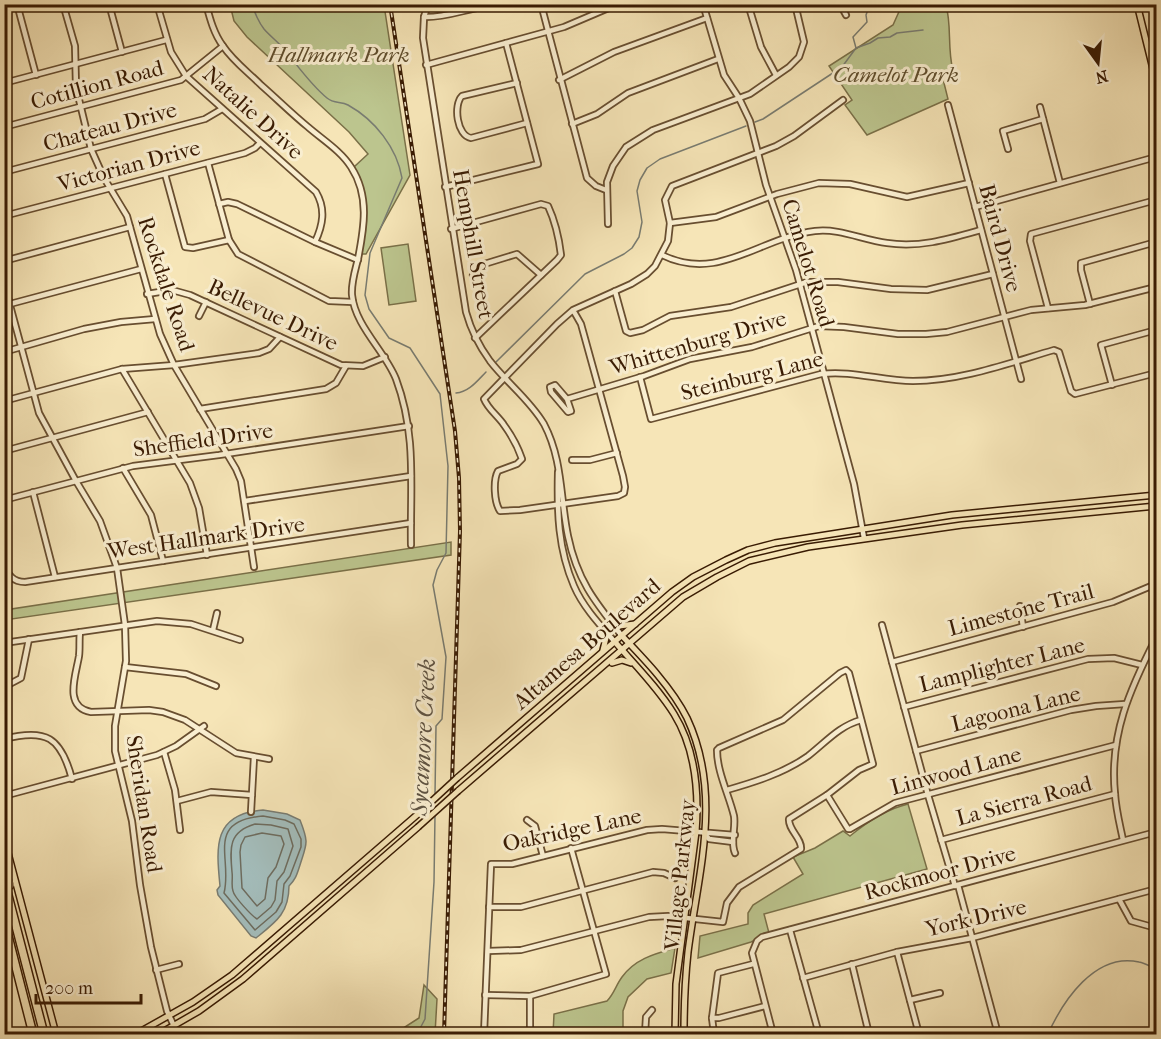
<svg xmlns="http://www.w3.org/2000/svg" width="1161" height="1039" font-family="'IM FELL French Canon',serif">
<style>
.green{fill:#bcc58e;stroke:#7a7048;stroke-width:1.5}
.water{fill:#a3bcba;stroke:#797c71;stroke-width:1.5}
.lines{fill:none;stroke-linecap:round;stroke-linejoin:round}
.shore{stroke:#6e6c5e;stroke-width:1.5}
.stream{stroke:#797c71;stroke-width:1.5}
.minor-casing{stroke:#684e30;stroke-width:8}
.major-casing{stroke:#391b03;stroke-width:8}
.highway-casing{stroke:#391b03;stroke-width:10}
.minor{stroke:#f9eed0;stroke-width:4.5}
.major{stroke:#f6e5b7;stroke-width:5}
.highway{stroke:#f6e5b7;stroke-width:7}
.rail-casing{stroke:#391b03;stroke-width:4}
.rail{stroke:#f9eed0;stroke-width:1.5;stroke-dasharray:4.5;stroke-linecap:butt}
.major-bridge-casing{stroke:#391b03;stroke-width:8;stroke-linecap:butt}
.major-bridge{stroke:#f6e5b7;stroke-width:5}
.labels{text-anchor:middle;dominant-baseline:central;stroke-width:6;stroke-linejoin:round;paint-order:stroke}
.park-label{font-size:22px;font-style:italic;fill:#604e2d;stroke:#f9eed0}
.street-label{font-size:22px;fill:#391b03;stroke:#f9eed0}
.water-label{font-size:24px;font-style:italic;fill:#5e5343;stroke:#f9eed0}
</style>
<rect width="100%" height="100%" fill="#f6e5b7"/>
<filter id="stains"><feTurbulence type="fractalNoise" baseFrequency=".00333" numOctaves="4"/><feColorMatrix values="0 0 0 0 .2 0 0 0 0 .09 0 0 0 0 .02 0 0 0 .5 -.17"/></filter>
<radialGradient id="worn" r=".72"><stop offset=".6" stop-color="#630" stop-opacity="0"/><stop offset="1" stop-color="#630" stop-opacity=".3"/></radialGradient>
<g class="green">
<path d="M230 5H384L410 175 366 254H361C367 218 370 201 354 167L368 154 349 132 247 37 234 21Z"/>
<path d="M902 5H946C952 27 947 47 953 71L942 75 948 99 867 135 845 105 852 100 829 66 893 25Z"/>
<path d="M408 244 416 301 389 305 381 248Z"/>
<path d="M451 542V555L5 620V610Z"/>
<path d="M908 804 927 869 764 914 769 933 751 942 698 958 700 936 748 924V913L753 905 803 874 793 857 815 848 843 831 850 836C867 822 887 809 908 804Z"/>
<path d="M675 948 671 973 647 979 628 997 623 1011V1034H546H553L554 1014 607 1001C614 994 616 985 622 977 635 959 654 954 675 948Z"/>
<path d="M424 985 437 999 435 1034H394L419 1018Z"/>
</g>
<path class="water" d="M263 810 287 814 300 820C309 843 307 843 300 865 297 874 296 879 289 886 289 913 276 922 256 938L251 936 218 895 217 890 220 886C216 846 213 814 263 810Z"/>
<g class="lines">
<g class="shore">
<path d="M263 816 285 820 294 824 301 839V847L290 876 284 884 282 902 276 912 255 930 224 893C233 859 204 821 263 816Z"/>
<path d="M255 824 271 825 288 829 293 846 284 872 277 881 275 900 271 907 257 919C252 916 234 897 233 891 231 886 233 878 232 872 230 848 228 832 255 824Z"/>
<path d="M262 833 281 836 284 844 276 867 268 878 265 899 257 906 242 888 240 852 241 845 245 837Z"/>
</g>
<g class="stream">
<path d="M253 4C253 11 260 24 264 29 270 36 278 42 284 49 298 66 310 84 327 98 334 104 341 101 348 105 375 120 397 148 402 178L370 253 365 295 369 309 389 338 410 348 440 394 448 466 446 553 437 570 433 585 446 657 442 719 436 726 435 795"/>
<path d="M856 48 870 43 878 38 890 37 897 33 923 30"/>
<path d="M755 122 763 119 842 67 856 48 853 37 867 22 866 15 870 4"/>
<path d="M496 362 585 274 624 254 632 248 639 237 642 222 637 191 640 180 647 168 660 159 746 126"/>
<path d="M456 393C469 392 477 381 486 372"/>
<path d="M417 1034 425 1019 434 882 435 815"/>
<path d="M1048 1034C1063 1001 1095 952 1139 962 1145 963 1151 967 1156 969"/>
</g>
<g class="minor-casing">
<g id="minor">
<path d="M17 4 36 75"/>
<path d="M63 4 75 46 76 87 91 149 104 178 127 216 160 334 174 365 236 469 241 481 254 567"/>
<path d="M109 4 122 52"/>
<path d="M157 4 171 52 186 76 316 192C326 209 323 225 315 242"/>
<path d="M206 4C210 19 214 34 223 46 233 61 248 72 261 85 277 99 292 114 308 127 323 140 341 151 351 167 370 196 364 228 358 259 355 271 351 283 352 295 355 326 385 351 396 379 417 435 410 487 411 545"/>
<path d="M428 4 424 17 423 38 466 312C471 330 479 346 490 361 507 383 530 400 544 424 563 460 560 498 568 536 577 580 595 602 622 636"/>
<path d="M541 4 587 178 596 186 606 190"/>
<path d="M703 4 724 75 739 98 750 121 766 185 796 270 854 484 864 538"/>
<path d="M748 4 761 47 776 75"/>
<path d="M840 4 846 15"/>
<path d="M424 17C448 18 469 7 492 6"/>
<path d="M426 65 564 27 618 4"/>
<path d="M559 80 614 52 707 18"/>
<path d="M4 83 166 40"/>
<path d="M517 83 462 96C453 105 457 136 471 138L527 123"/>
<path d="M948 105 1021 379"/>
<path d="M1040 107 1060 183"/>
<path d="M572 124 597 114 628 93 718 59"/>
<path d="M4 127 181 80 223 46"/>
<path d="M1008 149 1003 131 1043 119"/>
<path d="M208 163 229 240 238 254 329 301 353 302"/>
<path d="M4 172 205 119 222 109"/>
<path d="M165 174 185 247 193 248 229 240"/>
<path d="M445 187 538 164 506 43"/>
<path d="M219 204 228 202 237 204 315 242 358 260"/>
<path d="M975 207 1156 157"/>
<path d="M4 216 245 153 255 148 260 143"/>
<path d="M670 223 716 217 777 194 819 183 850 184 907 197 969 183"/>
<path d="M608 224 607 182 613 166 626 147 653 130 750 94 789 67 799 57 804 42 795 4"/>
<path d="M451 229 541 204 548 206C555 221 559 238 561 255L557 260 475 338"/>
<path d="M662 255C719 283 760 237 815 231 839 228 863 240 887 243 920 248 949 239 981 230"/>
<path d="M4 261 130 227"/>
<path d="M473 275 481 265 517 254 541 275"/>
<path d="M4 283 39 413 76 481 100 521 117 568 125 625 126 661 115 726V751L132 821 140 885 151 947 167 1011 174 1026"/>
<path d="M615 291 626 331 630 333 643 330 670 316 731 307 807 282H838L891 289 927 290 993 274"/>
<path d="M147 294 172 290 190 295 341 365 363 366 385 357"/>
<path d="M10 304 141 269"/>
<path d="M1090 304 1081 270V263L1156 242"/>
<path d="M1048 308 1030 241 1031 234 1156 200"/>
<path d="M573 310 581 324 623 476 625 487 624 493 618 496 520 510 500 511C494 502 493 480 498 471L517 464 522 459C518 447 512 436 504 425 498 416 488 409 484 399L557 324 573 310 631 284 647 274 655 266 668 241 670 223 665 200 672 186 776 146 794 136 843 100"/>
<path d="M199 316 206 302"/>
<path d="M4 352 84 329 121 322 155 319"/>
<path d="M122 369 190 483 199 508 207 555"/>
<path d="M640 377 651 419 821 374C852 370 882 381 913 381 961 381 1009 363 1054 350L1059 352 1071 391 1075 394 1156 373"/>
<path d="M1112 385 1101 345 1156 330"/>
<path d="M567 399 571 411 568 412 551 392 550 387 555 385 567 399 644 376 690 359 752 347 819 326 844 327 898 334H926L947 332 1031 310 1085 305 1156 287"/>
<path d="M4 401 122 369 174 365 259 353 269 349 280 337"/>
<path d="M200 409 326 389 336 383 346 366"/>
<path d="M4 451 148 412"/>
<path d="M572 460H590L617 453"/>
<path d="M123 468 151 515 163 561"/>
<path d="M558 472C557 512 558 549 574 586 583 607 600 625 615 642"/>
<path d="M33 492 55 577"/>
<path d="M4 500 133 466 219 455 409 426"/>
<path d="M245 501 411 476"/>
<path d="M4 564C8 575 13 582 25 582L411 523"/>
<path d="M1020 606 1023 627"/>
<path d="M882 625 928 795 955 886"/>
<path d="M213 630 217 613"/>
<path d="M80 632C79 640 80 648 79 656 76 675 63 707 91 712L149 710 163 712 185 720 236 753 269 759"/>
<path d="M4 643 157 621 191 624 240 640"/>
<path d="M892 662 1113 602 1156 584"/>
<path d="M125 667 186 674 216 686"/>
<path d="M4 687 21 678 29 639"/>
<path d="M904 707 1088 659 1114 658 1142 665"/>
<path d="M4 739C46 728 61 737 72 779"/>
<path d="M916 751 1071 710 1096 706 1125 704"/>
<path d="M164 752 175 790 180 830"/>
<path d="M727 790C755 782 784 773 808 756 826 742 839 726 861 720"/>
<path d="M827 795 848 829H850L895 803 1116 745"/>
<path d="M4 796 157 755 176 746 204 726"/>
<path d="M177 801 211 792 252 795"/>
<path d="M251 812 254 757"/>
<path d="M527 820 535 826 543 856"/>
<path d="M704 833 709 839 733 842"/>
<path d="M941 840 1115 794"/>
<path d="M1123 840C1120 825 1116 810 1115 794 1109 735 1130 689 1156 638"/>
<path d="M958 885 998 1034"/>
<path d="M1119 899 1131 921 1156 928"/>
<path d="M489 907H521L653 872 664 873 675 878"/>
<path d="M790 930 819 1034"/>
<path d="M488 951 521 950 649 917 668 916 723 922 727 903 739 887 801 849C802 838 788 830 789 819L827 795 859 770 873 764 849 673 846 670 840 673 783 720 719 748 717 750C717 772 729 795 734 816 736 828 730 842 735 853"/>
<path d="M897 952 919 1034"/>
<path d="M852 964 869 1034"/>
<path d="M156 970 179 964"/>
<path d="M803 978 897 952 972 938 1156 889"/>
<path d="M485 995 530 996 606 974 571 848"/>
<path d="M530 996V1034"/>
<path d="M910 1000 940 993"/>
<path d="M712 1018H719L765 1006"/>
<path d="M484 1034 491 864H512L647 830 662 829 735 835"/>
<path d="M645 1034 646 1017 652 1010"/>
<path d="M714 1034 712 1018 718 973 753 964"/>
<path d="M773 1034 752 953 757 941 762 937 1156 832"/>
</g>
</g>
<g class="major-casing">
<g id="major">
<path d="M1137 4 1156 81"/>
<path d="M612 624 619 626 635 624"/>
<path d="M603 628 606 638 603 650"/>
<path d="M622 636C645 660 672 688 687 718 723 795 698 873 688 952 685 980 684 1007 684 1034"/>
<path d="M615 642C635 665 658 688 674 714 695 748 699 793 696 832L676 984 675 1034"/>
<path d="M612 663 622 660 631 663"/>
<path d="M457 778 672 592 693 577 726 560 748 550 775 543 952 515 1156 495"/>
<path d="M458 791 683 597 717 577 749 561 808 547 962 525 1156 506"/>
<path d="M4 838 56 1034"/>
<path d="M136 1034 193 1002 232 975 418 814"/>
<path d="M159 1034 199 1011 243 979 418 827"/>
</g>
</g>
<g class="highway-casing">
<g id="highway">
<path d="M4 857 10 885"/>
<path d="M4 880 44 1034"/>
<path d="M4 920 33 1034"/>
</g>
</g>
<use href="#minor" class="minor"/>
<use href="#major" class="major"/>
<use href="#highway" class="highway"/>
<g class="rail-casing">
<path id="rail" d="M390 4 455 431 459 478 460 531 444 1034"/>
</g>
<use href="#rail" class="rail"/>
<g class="major-bridge-casing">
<g id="major-bridge">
<path d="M418 814 457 778"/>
<path d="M418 827 458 791"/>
</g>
</g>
<use href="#major-bridge" class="major-bridge"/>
</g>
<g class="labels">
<g class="park-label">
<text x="339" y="55">Hallmark Park</text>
<text x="896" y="75">Camelot Park</text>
</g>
<g class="street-label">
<text transform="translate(97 85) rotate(-15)">Cotillion Road</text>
<text transform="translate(253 113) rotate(42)">Natalie Drive</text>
<text transform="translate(110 127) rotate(-15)">Chateau Drive</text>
<text transform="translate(129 166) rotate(-15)">Victorian Drive</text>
<text transform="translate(1000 238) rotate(75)">Baird Drive</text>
<text transform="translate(473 244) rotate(80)">Hemphill Street</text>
<text transform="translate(808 263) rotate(73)">Camelot Road</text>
<text transform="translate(166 284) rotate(72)">Rockdale Road</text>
<text transform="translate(273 315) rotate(25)">Bellevue Drive</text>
<text transform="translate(698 343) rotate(-16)">Whittenburg Drive</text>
<text transform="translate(752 376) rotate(-14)">Steinburg Lane</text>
<text transform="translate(203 440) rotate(-8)">Sheffield Drive</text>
<text transform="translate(206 538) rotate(-8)">West Hallmark Drive</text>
<text transform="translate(1021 610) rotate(-15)">Limestone Trail</text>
<text transform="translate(587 644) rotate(-41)">Altamesa Boulevard</text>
<text transform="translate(1002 665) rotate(-14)">Lamplighter Lane</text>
<text transform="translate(1016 709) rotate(-14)">Lagoona Lane</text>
<text transform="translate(956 771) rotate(-15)">Linwood Lane</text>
<text transform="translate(1024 801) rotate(-15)">La Sierra Road</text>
<text transform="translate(144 804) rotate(81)">Sheridan Road</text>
<text transform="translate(572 830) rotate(-12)">Oakridge Lane</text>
<text transform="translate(940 873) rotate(-15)">Rockmoor Drive</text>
<text transform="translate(680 875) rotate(-84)">Village Parkway</text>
<text transform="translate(976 918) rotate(-13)">York Drive</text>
</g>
<g class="water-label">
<text transform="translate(423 737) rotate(-87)">Sycamore Creek</text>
</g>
</g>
<rect width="1161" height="1039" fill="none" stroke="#f6e5b7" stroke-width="24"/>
<rect x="6" y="6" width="1149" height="1027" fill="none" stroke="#391b03" stroke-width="3"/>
<rect x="12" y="12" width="1137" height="1015" fill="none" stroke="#391b03" stroke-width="1.5"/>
<g transform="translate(1098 63) rotate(165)" stroke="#f9eed0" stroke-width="4.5" paint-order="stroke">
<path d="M0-4.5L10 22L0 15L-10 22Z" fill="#391b03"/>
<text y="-9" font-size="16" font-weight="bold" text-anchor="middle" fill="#391b03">N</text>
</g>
<path d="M36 994v9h105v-9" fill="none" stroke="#391b03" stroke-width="3"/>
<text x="45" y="994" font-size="18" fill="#391b03" stroke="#f9eed0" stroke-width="4.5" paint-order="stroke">200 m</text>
<rect width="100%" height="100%" filter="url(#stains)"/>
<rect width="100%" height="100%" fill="url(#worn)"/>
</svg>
